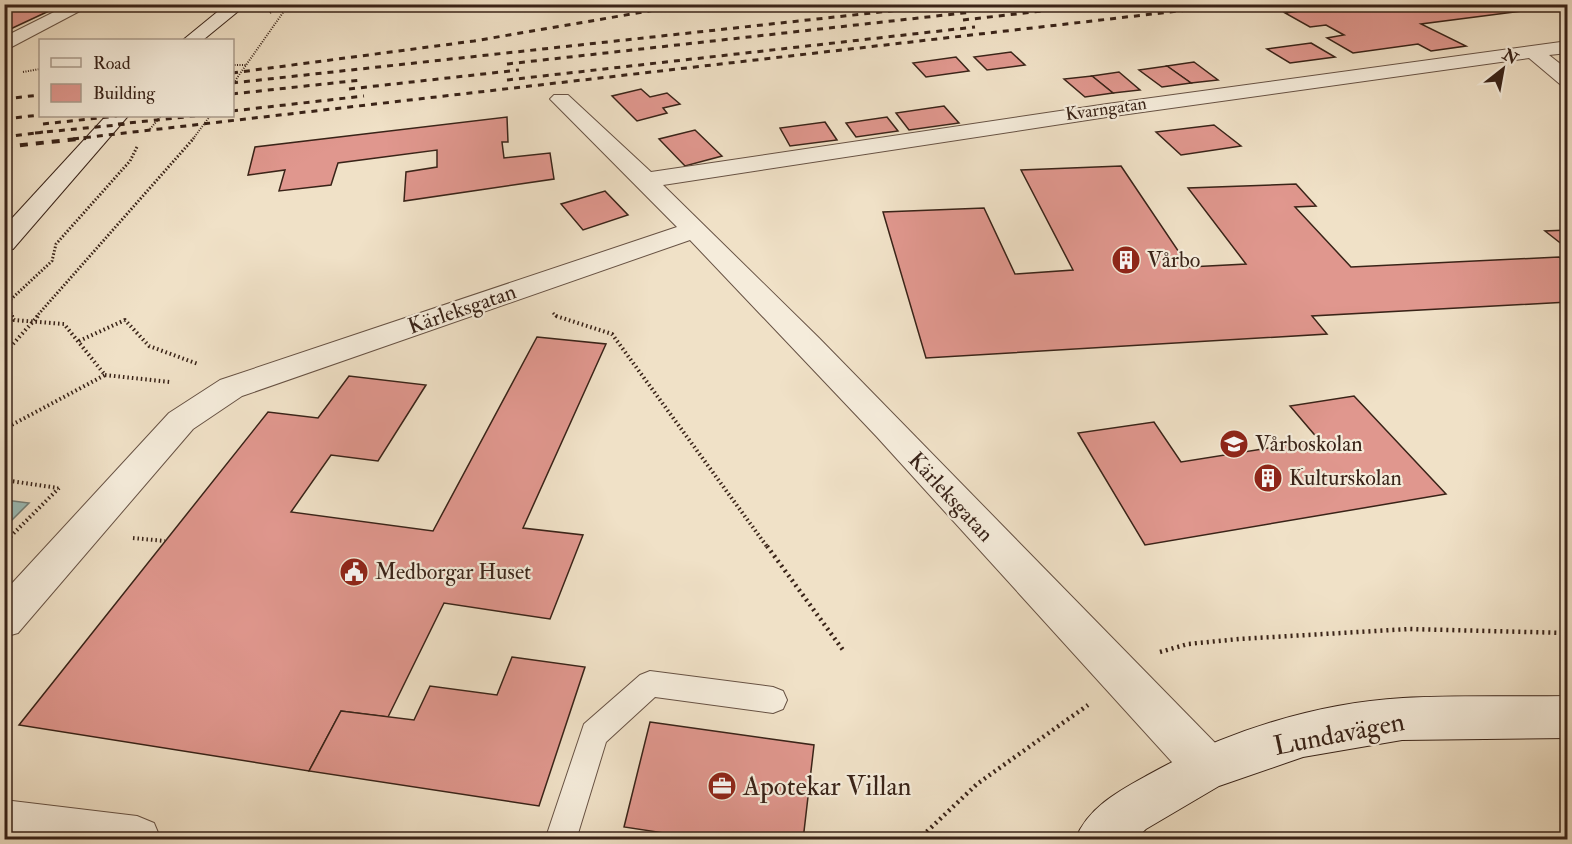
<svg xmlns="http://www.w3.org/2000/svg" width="1572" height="844" font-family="'IM FELL Double Pica',serif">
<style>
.water{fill:#9abdb8;stroke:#737f78;stroke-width:1.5}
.building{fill:#e0978e;stroke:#392318;stroke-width:1.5}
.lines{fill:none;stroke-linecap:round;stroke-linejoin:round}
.lane-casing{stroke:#675244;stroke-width:2}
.street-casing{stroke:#675244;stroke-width:2}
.secondary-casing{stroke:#392318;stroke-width:2}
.path-far3{stroke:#392318;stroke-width:2;stroke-dasharray:1 1.5;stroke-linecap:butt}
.path-far2{stroke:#392318;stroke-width:3;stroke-dasharray:1.5 2;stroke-linecap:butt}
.path-far1{stroke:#392318;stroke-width:4;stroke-dasharray:1.5 3;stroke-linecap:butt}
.path{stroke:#392318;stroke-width:4.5;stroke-dasharray:2 4;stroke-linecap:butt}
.lane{fill:#f5ecdb;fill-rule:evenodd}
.street{fill:#f5ecdb;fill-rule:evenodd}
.secondary{fill:#f5ecdb;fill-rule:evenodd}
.rail-far1{stroke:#392318;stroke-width:3;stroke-dasharray:6 6;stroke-linecap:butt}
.rail{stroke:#392318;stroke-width:4;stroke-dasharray:8 8;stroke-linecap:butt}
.labels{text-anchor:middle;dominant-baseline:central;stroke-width:4.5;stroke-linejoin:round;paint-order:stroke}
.far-street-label{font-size:18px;fill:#392318;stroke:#f5ecdb}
.poi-label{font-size:22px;fill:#392318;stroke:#f5ecdb;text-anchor:start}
.street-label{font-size:22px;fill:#392318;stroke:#f5ecdb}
.near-street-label{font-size:27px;fill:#392318;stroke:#f5ecdb}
.near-poi-label{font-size:27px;fill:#392318;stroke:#f5ecdb;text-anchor:start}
</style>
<rect width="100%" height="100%" fill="#f0e1c7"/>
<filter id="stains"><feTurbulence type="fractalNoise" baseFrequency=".00333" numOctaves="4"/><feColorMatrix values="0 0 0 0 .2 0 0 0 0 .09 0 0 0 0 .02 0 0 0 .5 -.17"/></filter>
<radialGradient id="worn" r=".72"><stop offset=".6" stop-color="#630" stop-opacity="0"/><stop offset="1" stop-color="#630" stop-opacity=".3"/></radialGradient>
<path class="water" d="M5 500 29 503 5 527 4 500Z"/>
<g class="building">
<path d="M19 4H64L4 32V11Z"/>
<path d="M1354 4H1568V5L1421 24 1466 46 1431 51 1418 44 1353 53 1327 38 1344 35 1326 25 1310 27 1285 13Z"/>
<path d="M1311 43 1335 57 1290 63 1267 49Z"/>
<path d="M1011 52 1025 65 987 70 974 57Z"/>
<path d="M956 57 969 71 926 77 913 63Z"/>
<path d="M1194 62 1218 80 1191 83 1167 66Z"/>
<path d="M1167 66 1191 83 1162 87 1139 70Z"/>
<path d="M1119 72 1140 90 1113 93 1092 76Z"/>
<path d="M1092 76 1113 93 1085 97 1064 79Z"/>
<path d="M641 89 650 97 667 93 680 104 663 108 667 113 637 121 612 96Z"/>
<path d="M944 106 959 123 909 130 896 113Z"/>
<path d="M507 117 508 142H502L504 158 550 153 554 179 404 201 406 172 437 167V150L338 163 331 185 279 191 285 170 248 175 255 147Z"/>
<path d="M887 117 898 131 856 137 846 123Z"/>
<path d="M825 122 837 140 790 146 780 128Z"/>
<path d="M1214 125 1241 146 1181 155 1156 132Z"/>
<path d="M695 130 722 156 685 166 659 139Z"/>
<path d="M1121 166 1189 267 1246 264 1188 188 1296 184 1316 206 1295 207 1351 267 1559 257 1568 264V302L1312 316 1327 334 926 358 883 212 984 208 1015 274 1073 270 1021 170Z"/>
<path d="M605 191 628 215 583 230 561 204Z"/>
<path d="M1568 230V249L1545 231Z"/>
<path d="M537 337 606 344 523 528 583 535 550 619 444 603 388 717 341 711 309 771 19 725 268 412 318 418 349 376 426 385 378 461 331 455 291 512 433 531Z"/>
<path d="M1354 396 1446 494 1145 545 1078 433 1154 422 1181 462 1319 440 1290 406Z"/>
<path d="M512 657 585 667 539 806 309 771 341 711 414 720 430 686 497 695Z"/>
<path d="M650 722 814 745 803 840H710L624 827Z"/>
</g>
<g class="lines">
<g class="lane-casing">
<g id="lane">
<path d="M595 4 576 10 440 11 434 8 440 5Z"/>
<path d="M650 671 773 687 783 691 787 700 783 709 773 713 655 697 606 742 576 840H545L584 724 640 675Z"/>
</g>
</g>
<g class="street-casing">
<g id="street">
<path d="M70 4H93L4 51V37Z"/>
<path d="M1568 41V53L1549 55 1568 70V87L1561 85 1529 58 1107 117 663 185 819 338 1223 751 1230 767 1223 783 1207 790 1191 783 877 437 690 240 242 396 193 429 18 633 4 637V592L169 413 220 380 677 227 554 103 550 99 554 95H568L651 172 1107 104Z"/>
<path d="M4 800 137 816 154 823 161 840H4Z"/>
</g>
</g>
<g class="secondary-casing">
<g id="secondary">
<path d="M227 4H247L203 40H183Z"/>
<path d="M106 116H128L13 249 4 251V227Z"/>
<path d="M1568 696V738L1402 740 1303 757 1219 786 1146 829 1134 840H1075C1088 807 1119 791 1148 775 1224 732 1316 703 1403 698 1458 695 1513 697 1568 696Z"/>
</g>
</g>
<g class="path-far3">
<path d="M270 13 282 4"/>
<path d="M232 65H247"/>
<path d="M23 72 40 69"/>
<path d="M232 85 289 4"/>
<path d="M150 129 161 116"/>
<path d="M193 139 210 116"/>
</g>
<g class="path-far2">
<path d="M553 313 557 317"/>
<path d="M13 317 6 304 52 261 56 244 130 161 137 147"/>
<path d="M36 317 194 138"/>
</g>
<g class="path-far1">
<path d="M556 316 612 334 768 548"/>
<path d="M79 341 125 320 149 346 198 364"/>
<path d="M4 354 38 316"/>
<path d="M105 375 170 382"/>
<path d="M4 429 105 375 64 324 14 320 12 316"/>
<path d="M4 480 58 488"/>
<path d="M133 538 165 541"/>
<path d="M4 543 59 488"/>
</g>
<g class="path">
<path d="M767 546 843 650"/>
<path d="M1160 652 1188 644 1239 639 1409 629 1568 633"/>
<path d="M918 840 977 784 1088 705"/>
</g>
<use href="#lane" class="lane"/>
<use href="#street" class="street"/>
<use href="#secondary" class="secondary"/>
<g class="rail-far1">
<path d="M963 20 1104 4"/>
<path d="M507 64 972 12"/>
<path d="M232 73 474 41 690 4"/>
<path d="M507 80 975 27"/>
<path d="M232 83 954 4"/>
<path d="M349 89 519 70"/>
<path d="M232 94 361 80"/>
<path d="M4 99 40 95"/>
<path d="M232 111 364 96"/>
<path d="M4 119 40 115"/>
<path d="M43 124 117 116"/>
<path d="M118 124 195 116"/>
<path d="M35 133 127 124"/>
<path d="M4 137 43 132"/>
<path d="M73 139 1239 4"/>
</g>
<path class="rail" d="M4 147 86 138"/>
</g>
<defs>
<g id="building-disc" transform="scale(1.5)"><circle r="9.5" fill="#8f2418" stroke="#f5ecdb"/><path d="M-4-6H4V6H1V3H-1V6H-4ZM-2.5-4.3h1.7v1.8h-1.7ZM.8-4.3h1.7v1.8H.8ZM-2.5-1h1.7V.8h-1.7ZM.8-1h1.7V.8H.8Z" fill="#fff"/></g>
<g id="school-disc" transform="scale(1.5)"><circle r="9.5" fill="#8f2418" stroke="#f5ecdb"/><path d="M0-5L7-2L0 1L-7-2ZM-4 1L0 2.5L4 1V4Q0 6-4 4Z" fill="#fff"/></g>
<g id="civic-disc" transform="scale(1.5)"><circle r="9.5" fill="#8f2418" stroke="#f5ecdb"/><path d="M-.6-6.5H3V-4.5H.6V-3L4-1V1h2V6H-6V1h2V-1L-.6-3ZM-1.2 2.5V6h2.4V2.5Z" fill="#fff"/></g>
<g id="office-disc" transform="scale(1.5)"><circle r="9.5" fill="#8f2418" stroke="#f5ecdb"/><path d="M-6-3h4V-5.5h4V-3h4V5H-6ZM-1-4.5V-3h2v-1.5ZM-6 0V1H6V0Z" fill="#fff"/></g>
</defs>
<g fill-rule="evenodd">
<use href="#building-disc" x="1126" y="260"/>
<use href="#school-disc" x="1234" y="444"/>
<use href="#building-disc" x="1268" y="478"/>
<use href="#civic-disc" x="354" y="572"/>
<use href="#office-disc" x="722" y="786"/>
</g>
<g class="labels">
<g class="far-street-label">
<text transform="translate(1106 109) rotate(-8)">Kvarngatan</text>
</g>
<g class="poi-label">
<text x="1147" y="260">Vårbo</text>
<text x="1255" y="444">Vårboskolan</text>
<text x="1289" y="478">Kulturskolan</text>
<text x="375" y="572">Medborgar Huset</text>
</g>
<g class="street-label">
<text transform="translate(462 309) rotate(-19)">Kärleksgatan</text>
<text transform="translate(951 497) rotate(47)">Kärleksgatan</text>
</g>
<g class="near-street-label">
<text transform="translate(1339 734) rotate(-11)">Lundavägen</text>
</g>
<g class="near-poi-label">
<text x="743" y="786">Apotekar Villan</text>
</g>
</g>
<rect width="1572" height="844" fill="none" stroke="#f0e1c7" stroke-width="24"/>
<rect x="6" y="6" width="1560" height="832" fill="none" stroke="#392318" stroke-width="3"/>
<rect x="12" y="12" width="1548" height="820" fill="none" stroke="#392318" stroke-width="1.5"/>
<rect x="39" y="39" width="195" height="78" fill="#f5ecdb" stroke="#aa9c8d" stroke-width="1.5"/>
<rect x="51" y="58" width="30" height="9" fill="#f5ecdb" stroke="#aa9c8d" stroke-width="1.5"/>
<text x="93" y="69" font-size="18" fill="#392318">Road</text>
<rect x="51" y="84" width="30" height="18" fill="#e0978e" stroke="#aa9c8d" stroke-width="1.5"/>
<text x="93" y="99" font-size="18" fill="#392318">Building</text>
<g transform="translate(1503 69) rotate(31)" stroke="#f5ecdb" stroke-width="4.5" paint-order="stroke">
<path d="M0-4.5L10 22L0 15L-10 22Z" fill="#392318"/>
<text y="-9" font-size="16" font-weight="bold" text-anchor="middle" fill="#392318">N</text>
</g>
<rect width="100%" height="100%" filter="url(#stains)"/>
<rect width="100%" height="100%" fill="url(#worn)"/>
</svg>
